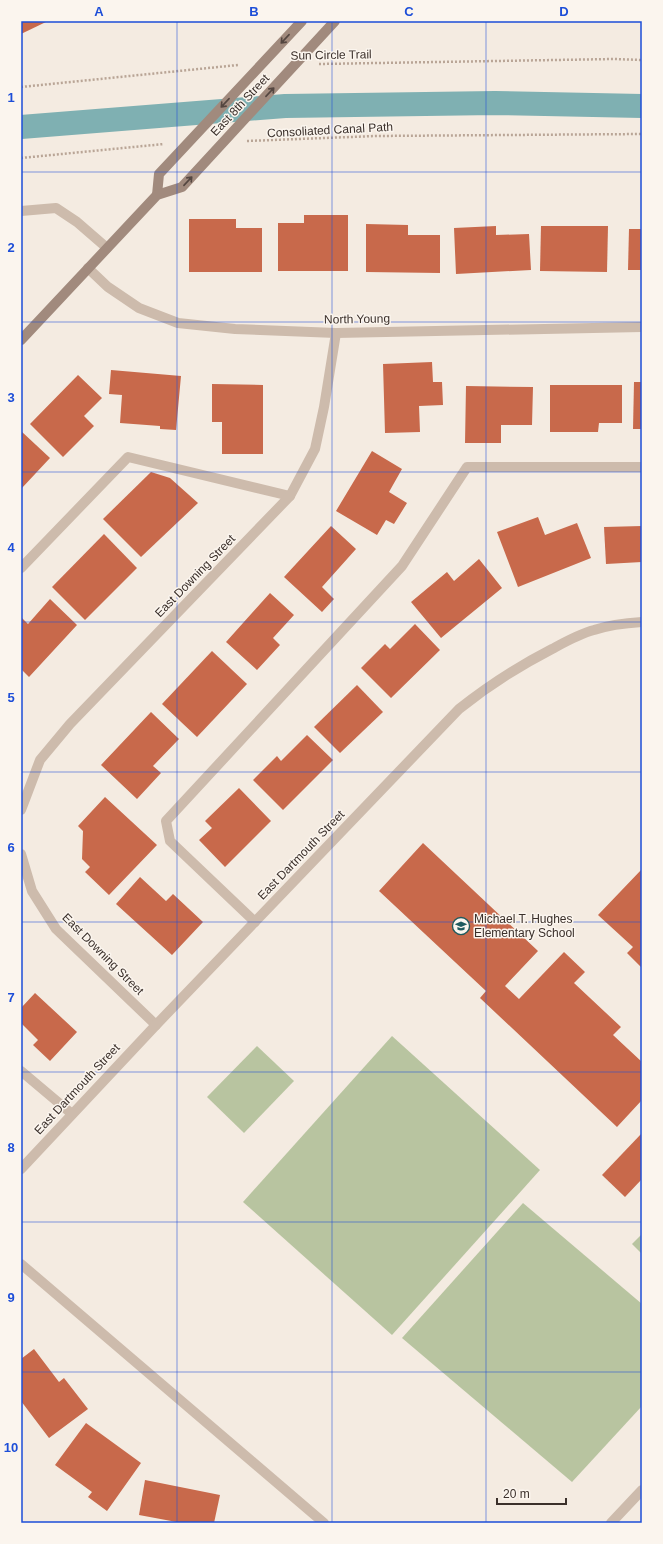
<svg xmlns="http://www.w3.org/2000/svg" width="663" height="1544" font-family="Arial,sans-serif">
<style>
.green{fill:#b8c4a0}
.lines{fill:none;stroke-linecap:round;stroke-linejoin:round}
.canal{stroke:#7fb0b2;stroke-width:24}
.building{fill:#c8694b}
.path{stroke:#b9a596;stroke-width:2.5;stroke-dasharray:2 2;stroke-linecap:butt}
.lane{stroke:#cdbbac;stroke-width:10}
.street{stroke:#cdbbac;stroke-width:10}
.secondary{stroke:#a18a7d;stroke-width:10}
.oneway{stroke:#544640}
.grid{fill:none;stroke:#1d4ed8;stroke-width:1;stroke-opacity:0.55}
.labels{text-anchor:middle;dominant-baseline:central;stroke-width:3;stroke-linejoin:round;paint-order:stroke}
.street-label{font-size:12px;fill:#3b302b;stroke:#fbf5ee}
.poi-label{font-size:12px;fill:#3b302b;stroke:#fbf5ee;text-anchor:start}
.neatline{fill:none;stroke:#1d4ed8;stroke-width:1.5}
.grid-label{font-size:13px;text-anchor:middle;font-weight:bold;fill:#1d4ed8}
</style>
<rect width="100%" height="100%" fill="#f4ebe1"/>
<g class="green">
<path d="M392 1036 540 1170 392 1335 243 1202Z"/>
<path d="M257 1046 294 1081 244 1133 207 1097Z"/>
<path d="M523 1203 642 1304V1406L572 1482 402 1338Z"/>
<path d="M642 1234V1254L632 1244Z"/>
</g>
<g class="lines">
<path class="canal" d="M21 127 285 106 495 103 642 106"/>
</g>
<g class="building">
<path d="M21 21H48L21 34Z"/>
<path d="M304 215H348V271H278V223H304Z"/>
<path d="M189 219H236V228H262V272H189Z"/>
<path d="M366 224 408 225V235H440V273L366 272Z"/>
<path d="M496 226V235L529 234 531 270 456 274 454 228Z"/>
<path d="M541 226H608L607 272 540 271Z"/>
<path d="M629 229H642V270H628Z"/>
<path d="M432 362 433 382H442L443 405 419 406 420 432 385 433 383 364Z"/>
<path d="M111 370 181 376 176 430 160 429V426L120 423 122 395 109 394Z"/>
<path d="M78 375 102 398 84 416 94 426 63 457 30 424Z"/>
<path d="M634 382H642V429H633Z"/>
<path d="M212 384 263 385V454H222V422H212Z"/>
<path d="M550 385H622V423H599L598 432H550Z"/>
<path d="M466 386 533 387 532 425H501V443H465Z"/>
<path d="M21 431 50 458 21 489Z"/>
<path d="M372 451 402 469 389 492 407 503 394 524 386 520 377 535 336 511Z"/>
<path d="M151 472 170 478 198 503 141 557 103 519Z"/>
<path d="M538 517 545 535 577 523 591 558 518 587 497 532Z"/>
<path d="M331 526 356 549 322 587 334 599 322 612 284 577Z"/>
<path d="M642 526V562L606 564 604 527Z"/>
<path d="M104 534 137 568 85 620 52 587Z"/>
<path d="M479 559 502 588 441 638 411 602 447 572 454 581Z"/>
<path d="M270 593 294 615 273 638 280 645 257 670 226 642Z"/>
<path d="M50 599 77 625 29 677 21 669V617L28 624Z"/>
<path d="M415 624 440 650 391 698 361 668 385 644 390 649Z"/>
<path d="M212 651 247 684 197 737 162 704Z"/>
<path d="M357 685 383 712 340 753 314 727Z"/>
<path d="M151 712 179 739 153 766 161 773 137 799 101 765Z"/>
<path d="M307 735 333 760 283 810 253 780 277 756 281 761Z"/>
<path d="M239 788 271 821 225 867 199 840 212 828 205 821Z"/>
<path d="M105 797 157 845 109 895 85 872 90 867 82 859 83 831 78 826Z"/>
<path d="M423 843 538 951 505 986 519 999 564 952 585 972 574 983 621 1027 613 1035 642 1062V1100L617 1127 480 998 486 991 379 891Z"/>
<path d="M642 869V968L627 953 633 947 598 915Z"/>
<path d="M140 877 166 901 173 894 203 922 172 955 116 904Z"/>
<path d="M35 993 77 1032 50 1061 33 1045 38 1040 21 1023V1008Z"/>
<path d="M642 1133V1179L625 1197 602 1175Z"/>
<path d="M34 1349 59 1382 64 1378 88 1409 49 1438 21 1401V1359Z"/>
<path d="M86 1423 141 1463 107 1511 88 1497 92 1492 55 1465Z"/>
<path d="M145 1480 220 1495 214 1523H182L139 1515Z"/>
</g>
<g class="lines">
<g class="path">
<path d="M319 64 614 59 642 60"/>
<path d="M21 87 238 65"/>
<path d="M247 141 376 136 642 134"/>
<path d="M21 158 164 144"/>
</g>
<g class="lane">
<path d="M21 211 56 208 77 222 107 248"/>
<path d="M21 568 128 457 290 496"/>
<path d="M255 922 170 841 166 821 402 566 467 467H642"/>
<path d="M21 1071 72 1114"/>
<path d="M21 1264 324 1523"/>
</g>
<g class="street">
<path d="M88 268 108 287 139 308 178 323 235 329 336 333 642 327"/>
<path d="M21 810 40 760 70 724 290 496 315 449 324 407 336 333"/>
<path d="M21 854 32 891 56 929 156 1025"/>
<path d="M21 1169 156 1025 459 709C488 686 519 666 552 649 565 642 579 634 594 630 609 625 626 623 642 622"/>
<path d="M611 1523 642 1490"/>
</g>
<g class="secondary">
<path d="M157 195 159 174 302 21"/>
<path d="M21 340 157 195 182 187 335 21"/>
</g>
</g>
<defs><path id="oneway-shaft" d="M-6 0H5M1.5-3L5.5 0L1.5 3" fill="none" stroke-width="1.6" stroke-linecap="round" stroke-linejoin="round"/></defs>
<g class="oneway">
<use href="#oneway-shaft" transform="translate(285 39) rotate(133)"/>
<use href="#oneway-shaft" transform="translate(270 92) rotate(-47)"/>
<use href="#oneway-shaft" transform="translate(225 103) rotate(133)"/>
<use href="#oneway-shaft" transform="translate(188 181) rotate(-47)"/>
</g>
<path class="grid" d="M177 21V1523M332 21V1523M486 21V1523M21 172H642M21 322H642M21 472H642M21 622H642M21 772H642M21 922H642M21 1072H642M21 1222H642M21 1372H642"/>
<defs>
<g id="school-ring" transform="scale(0.9)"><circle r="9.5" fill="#fbf5ee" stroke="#1f5a5e" stroke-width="1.5"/><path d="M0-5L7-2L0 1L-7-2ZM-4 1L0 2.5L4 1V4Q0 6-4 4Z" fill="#1f5a5e"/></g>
</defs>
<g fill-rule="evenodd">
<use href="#school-ring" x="461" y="926"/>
</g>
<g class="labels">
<g class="street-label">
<text transform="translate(331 55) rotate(-1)">Sun Circle Trail</text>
<text transform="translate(240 105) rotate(-47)">East 8th Street</text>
<text transform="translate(330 130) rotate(-3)">Consoliated Canal Path</text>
<text transform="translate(357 319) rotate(-1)">North Young</text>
<text transform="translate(195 576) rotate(-46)">East Downing Street</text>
<text transform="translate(301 855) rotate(-46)">East Dartmouth Street</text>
<text transform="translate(103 954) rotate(45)">East Downing Street</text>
<text transform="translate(77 1089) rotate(-47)">East Dartmouth Street</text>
</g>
<g class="poi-label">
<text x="474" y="919">Michael T. Hughes<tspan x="474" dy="14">Elementary School</tspan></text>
</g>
</g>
<rect width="663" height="1544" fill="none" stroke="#fbf5ee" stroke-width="44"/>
<path d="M497 1498v6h69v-6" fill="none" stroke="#3b302b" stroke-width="2"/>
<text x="503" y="1498" font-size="12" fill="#3b302b" stroke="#fbf5ee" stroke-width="3" paint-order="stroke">20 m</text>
<rect x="22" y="22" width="619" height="1500" class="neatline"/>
<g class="grid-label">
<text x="99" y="16">A</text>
<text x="254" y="16">B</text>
<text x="409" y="16">C</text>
<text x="564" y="16">D</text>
<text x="11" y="102">1</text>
<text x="11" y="252">2</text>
<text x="11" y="402">3</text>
<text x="11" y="552">4</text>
<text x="11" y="702">5</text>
<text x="11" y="852">6</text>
<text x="11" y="1002">7</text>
<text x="11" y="1152">8</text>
<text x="11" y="1302">9</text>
<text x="11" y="1452">10</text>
</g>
</svg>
